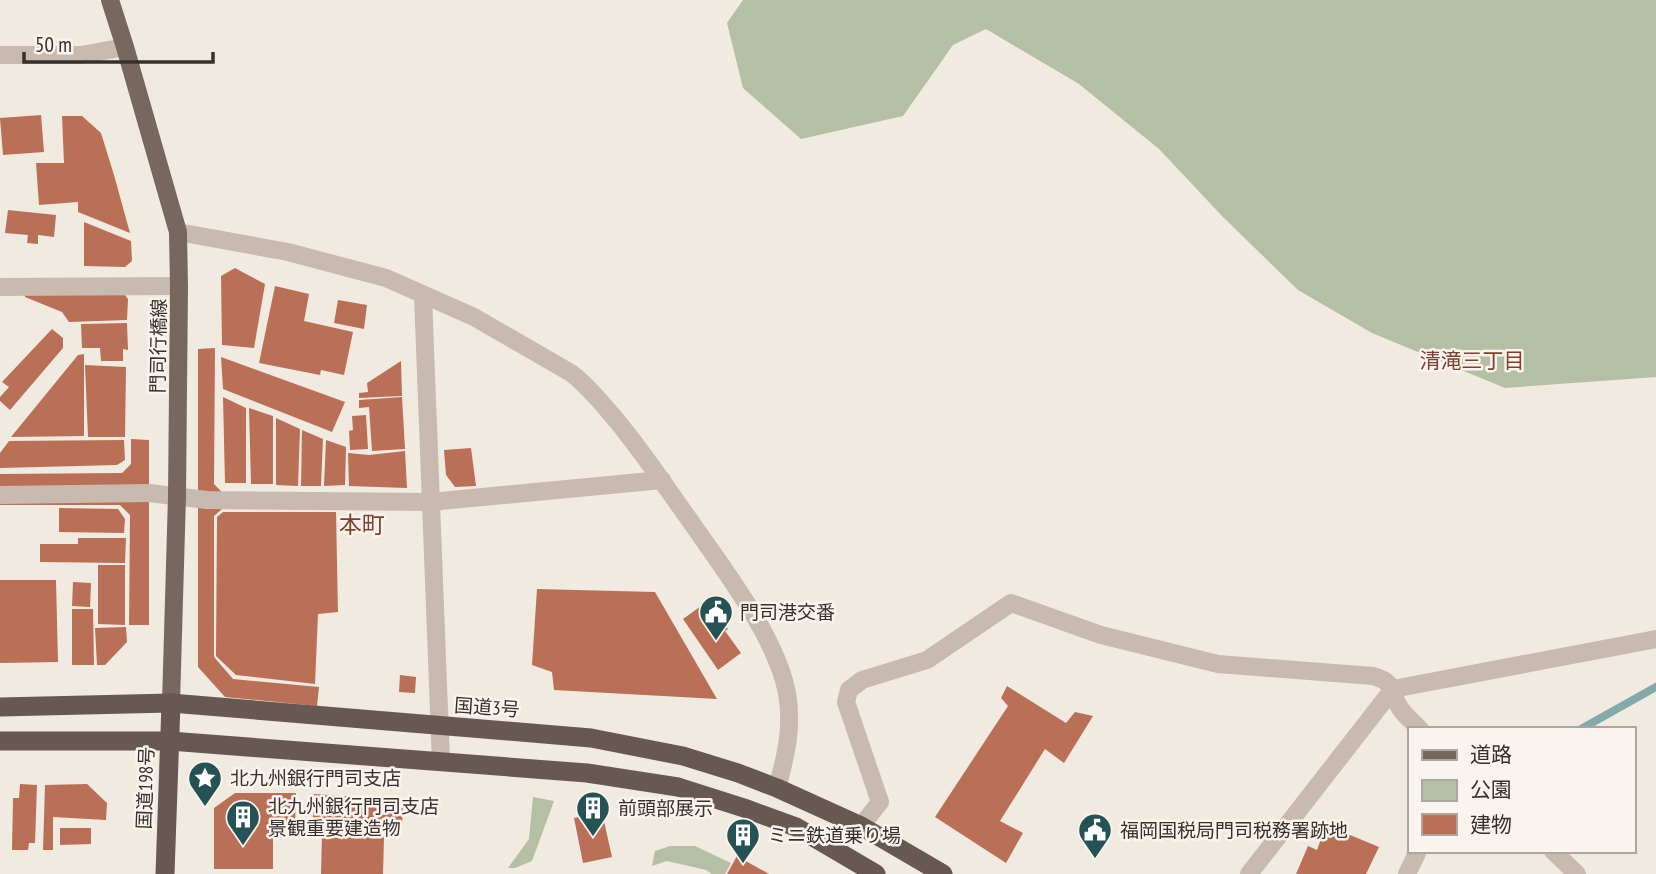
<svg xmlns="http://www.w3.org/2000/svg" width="1656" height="874" font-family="'PT Sans Narrow','Noto Sans JP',sans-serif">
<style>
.green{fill:#b5bfa3}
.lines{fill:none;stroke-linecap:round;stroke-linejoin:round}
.stream{stroke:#83aaab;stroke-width:8}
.building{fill:#ba6f57}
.pedestrian{stroke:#c8baae;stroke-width:18}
.minor{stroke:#c8baae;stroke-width:18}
.tertiary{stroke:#c8baae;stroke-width:18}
.primary{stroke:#78675f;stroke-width:18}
.trunk{stroke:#685852;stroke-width:19}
.labels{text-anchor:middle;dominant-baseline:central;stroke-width:5;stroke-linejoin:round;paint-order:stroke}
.street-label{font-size:19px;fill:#38302c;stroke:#f9f4ee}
.poi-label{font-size:19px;fill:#38302c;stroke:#f9f4ee;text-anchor:start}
.neighbourhood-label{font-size:21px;fill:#7f412d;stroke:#f9f4ee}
.quarter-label{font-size:23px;fill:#7f412d;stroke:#f9f4ee}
</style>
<rect width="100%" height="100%" fill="#f1eae1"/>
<g class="green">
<path d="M743 0H1656V377L1505 388 1372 333 1298 290 1223 217 1159 149 1079 84 986 29 953 45 903 116 801 139 743 88 727 23Z"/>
<path d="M533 797 554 801 532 861 515 868H508L529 839Z"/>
<path d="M670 846H695L731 863 725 874H712L706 870 667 861 652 866 655 851Z"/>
</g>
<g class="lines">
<path class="stream" d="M1581 729 1656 687"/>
</g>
<g class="building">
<path d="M41 115 44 152 3 155 0 118Z"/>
<path d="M62 116H82L101 133 114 175 130 233 78 212V202L39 205 36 163H64Z"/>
<path d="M8 210 56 215 54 237 38 235V244L27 243 28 235 5 233Z"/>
<path d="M84 222 131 241 132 261 125 267 84 266Z"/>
<path d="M235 268 265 284 254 348 222 345 221 276Z"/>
<path d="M275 286 309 294 304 321 353 332 344 375 321 370 320 375 259 363Z"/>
<path d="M122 291 128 299 127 320 69 322 62 312 25 297V293Z"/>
<path d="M338 300 367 305 364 329 334 323Z"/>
<path d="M127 323 128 350 123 349V361H101L100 348H82L81 324Z"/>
<path d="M52 329 63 338V348L10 410 0 401V397L9 387 2 382Z"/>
<path d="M215 348 214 484 221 491 222 509 214 516V657L233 679 319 687 317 706 225 697 198 667V349Z"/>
<path d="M84 354V436L11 437 78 355Z"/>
<path d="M221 357 345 402 332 432 223 389Z"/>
<path d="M401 361 402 396 359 398V393L368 392 367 383Z"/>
<path d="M85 365 126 367 125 437H88Z"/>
<path d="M223 397 246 408V483H225Z"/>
<path d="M402 397 405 449 372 451 369 407 359 408V400Z"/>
<path d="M249 408 273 416V484H251Z"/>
<path d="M366 415 368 449 350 450 349 431 353 430 352 416Z"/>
<path d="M276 418 300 429 298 486 276 485Z"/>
<path d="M302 430 323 439 321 486H301Z"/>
<path d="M131 439 149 440V625H129L130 515 120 505H0V474L122 473 131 464Z"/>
<path d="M124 440 125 460 117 465 0 468V453L9 441Z"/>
<path d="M326 440 346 447 345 485 324 486Z"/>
<path d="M471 448 476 486 455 487 446 475 444 450Z"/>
<path d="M405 451 407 488 349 486 348 453 369 455Z"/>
<path d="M59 508 118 509 125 519 124 533 59 532Z"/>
<path d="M223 512H336L338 612 318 614 315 684 236 675 216 656 217 517Z"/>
<path d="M78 538H126L125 563 40 562V544H78Z"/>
<path d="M98 565H125V625L98 624Z"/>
<path d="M0 580H56L58 662 0 663Z"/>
<path d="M73 582 91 583 90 607 72 606Z"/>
<path d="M537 589 655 592 717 699 554 690 552 672 532 665Z"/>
<path d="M708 601 728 629 725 631 741 653 718 670 683 619Z"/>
<path d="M72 609H93L94 665H72Z"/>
<path d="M126 627 127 642 105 665H97L95 628Z"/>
<path d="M400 675 416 677 415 693 399 692Z"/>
<path d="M1007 686 1066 723 1075 712 1093 716 1064 763 1045 749 1000 821 1023 833 1006 863 935 817 1008 706 1001 698Z"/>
<path d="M20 784 37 785 35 843H29L28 850H12L13 798H19Z"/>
<path d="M87 784 107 803 106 820 53 817V850H43L45 785Z"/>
<path d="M235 793H296L295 825H273V869H214V808Z"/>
<path d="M314 794 403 800 402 826 313 819Z"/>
<path d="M602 812 612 857 583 863 574 818Z"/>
<path d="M1326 825 1379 847 1366 874H1296L1308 846 1317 850Z"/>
<path d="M60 828H91V844L60 845Z"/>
<path d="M322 834 384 837 383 874H321Z"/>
<path d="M737 856 769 874H727Z"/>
</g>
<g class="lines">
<path class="pedestrian" d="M0 495 149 493"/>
<g class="minor">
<path d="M0 287 179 286"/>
<path d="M423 296 441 762"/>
<path d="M149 493 207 500 430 502 662 480"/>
<path d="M861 826 880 802 846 702 849 690 862 680 927 660 1011 603 1101 635 1218 664 1373 676C1397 683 1389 691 1400 708 1405 716 1413 722 1420 729"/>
<path d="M1553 851 1577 874"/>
<path d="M1249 874 1393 689 1656 639"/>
<path d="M1407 874 1418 851"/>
</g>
<g class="tertiary">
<path d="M0 55H81L125 47"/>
<path d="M178 232 288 252 386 278 474 317 571 373C587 385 599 400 612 415 641 449 665 486 691 522 724 570 776 636 787 693 793 726 786 756 777 788"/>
</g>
<path class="primary" d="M110 0 125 47 178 232 179 286 177 496 171 703"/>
<g class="trunk">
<path d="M0 707 171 703 591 738 683 756 738 773 777 788 861 826 943 874"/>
<path d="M0 741H170L587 773 678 787 744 808 796 827 876 874"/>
<path d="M165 874 171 703"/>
</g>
</g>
<defs>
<g id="civic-pin" transform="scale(1.75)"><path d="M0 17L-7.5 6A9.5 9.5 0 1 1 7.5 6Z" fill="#255255" stroke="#f9f4ee"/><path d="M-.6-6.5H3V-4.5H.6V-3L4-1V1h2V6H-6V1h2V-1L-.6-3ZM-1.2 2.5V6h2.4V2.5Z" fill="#fff"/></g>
<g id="sight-pin" transform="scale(1.75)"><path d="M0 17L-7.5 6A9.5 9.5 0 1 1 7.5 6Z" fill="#255255" stroke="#f9f4ee"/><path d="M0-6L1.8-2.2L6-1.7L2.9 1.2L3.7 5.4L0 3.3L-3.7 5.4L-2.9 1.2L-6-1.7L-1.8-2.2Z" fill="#fff"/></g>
<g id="building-pin" transform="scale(1.75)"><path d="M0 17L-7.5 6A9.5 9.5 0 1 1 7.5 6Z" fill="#255255" stroke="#f9f4ee"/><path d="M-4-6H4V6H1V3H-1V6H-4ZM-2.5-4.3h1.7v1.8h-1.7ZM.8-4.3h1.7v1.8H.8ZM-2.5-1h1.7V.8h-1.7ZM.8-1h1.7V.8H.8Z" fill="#fff"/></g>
</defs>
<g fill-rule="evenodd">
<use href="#civic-pin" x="716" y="612"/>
<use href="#sight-pin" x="205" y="778"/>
<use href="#building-pin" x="593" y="808"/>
<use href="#building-pin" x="243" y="817"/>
<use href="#civic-pin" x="1095" y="830"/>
<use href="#building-pin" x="743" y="835"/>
</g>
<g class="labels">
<g class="street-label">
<text transform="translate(158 346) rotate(-89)">門司行橋線</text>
<text transform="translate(487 707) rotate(4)">国道3号</text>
<text transform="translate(145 788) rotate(-88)">国道198号</text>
</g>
<g class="poi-label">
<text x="740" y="612">門司港交番</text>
<text x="230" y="778">北九州銀行門司支店</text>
<text x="268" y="806">北九州銀行門司支店<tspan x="268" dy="22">景観重要建造物</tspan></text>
<text x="618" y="808">前頭部展示</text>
<text x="1120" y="830">福岡国税局門司税務署跡地</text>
<text x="768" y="835">ミニ鉄道乗り場</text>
</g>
<g class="neighbourhood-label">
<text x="1472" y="360">清滝三丁目</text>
</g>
<g class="quarter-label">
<text x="362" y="524">本町</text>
</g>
</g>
<rect x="1408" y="727" width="228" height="126" fill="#f9f4ee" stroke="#aca6a0" stroke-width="2"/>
<rect x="1422" y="750" width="35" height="10" fill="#78675f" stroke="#aca6a0" stroke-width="2"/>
<text x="1470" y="762" font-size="21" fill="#38302c">道路</text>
<rect x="1422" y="780" width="35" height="21" fill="#b5bfa3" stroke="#aca6a0" stroke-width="2"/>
<text x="1470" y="797" font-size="21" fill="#38302c">公園</text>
<rect x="1422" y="814" width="35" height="21" fill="#ba6f57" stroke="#aca6a0" stroke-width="2"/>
<text x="1470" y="832" font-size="21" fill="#38302c">建物</text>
<path d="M24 52v10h189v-10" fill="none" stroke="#38302c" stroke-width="3.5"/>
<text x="35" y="52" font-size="21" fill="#38302c" stroke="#f9f4ee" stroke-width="5" paint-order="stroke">50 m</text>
</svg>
